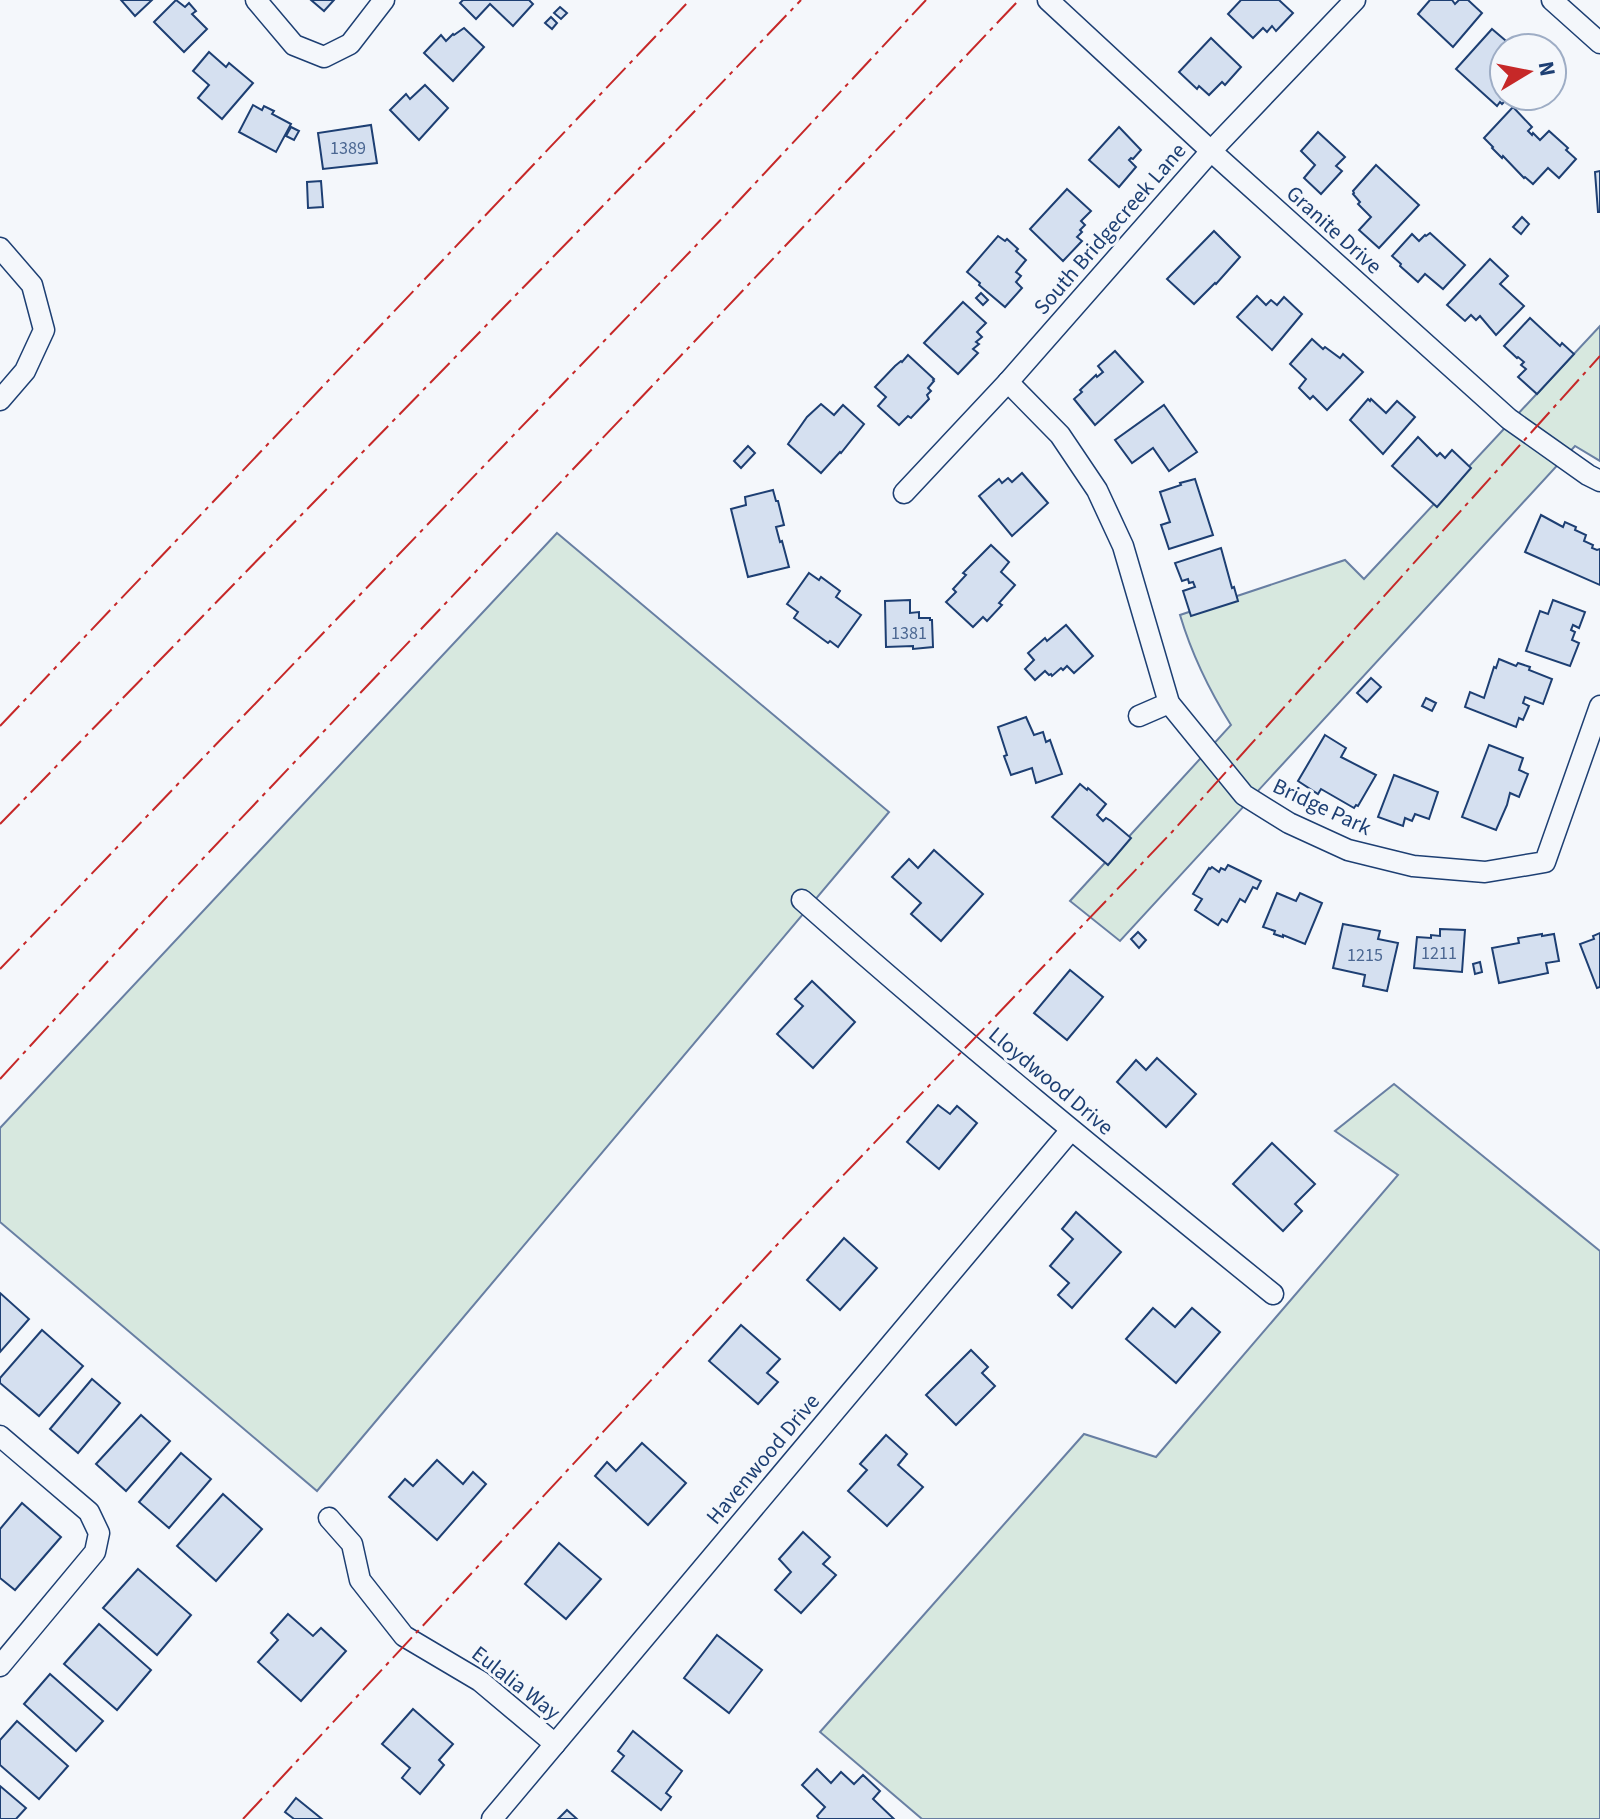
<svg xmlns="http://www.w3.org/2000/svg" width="1600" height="1819" font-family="'Source Sans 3',sans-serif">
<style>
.green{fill:#d7e8df;stroke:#687fa3;stroke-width:2}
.building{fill:#d5e0f0;stroke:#1d3f73;stroke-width:2}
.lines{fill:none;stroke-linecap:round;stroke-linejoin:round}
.street-casing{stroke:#1d3f73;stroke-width:23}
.street{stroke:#f4f7fb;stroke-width:20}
.power{stroke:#c62828;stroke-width:2;stroke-dasharray:28 6 4 6;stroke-linecap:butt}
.labels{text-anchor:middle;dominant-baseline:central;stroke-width:6;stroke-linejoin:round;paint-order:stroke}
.number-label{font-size:18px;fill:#4b6792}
.street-label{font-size:22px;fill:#1d3f73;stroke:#f4f7fb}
</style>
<rect width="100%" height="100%" fill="#f4f7fb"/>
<g class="green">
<path d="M1600 326V461L1575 446 1120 941 1070 901 1231 725C1209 690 1192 655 1180 615L1345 560 1364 579Z"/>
<path d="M557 533 889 812 317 1491 0 1222V1128Z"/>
<path d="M1394 1084 1600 1251V1819H922L820 1732 1084 1434 1156 1457 1398 1175 1335 1131Z"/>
</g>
<g class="building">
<path d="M121 0H152L135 16Z"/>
<path d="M176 0 185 7 189 3 196 11 192 14 207 29 184 52 154 22Z"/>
<path d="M311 0H334L324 11Z"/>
<path d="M463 0H529L533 4 513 26 490 4 476 19 460 3Z"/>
<path d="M1241 0H1279L1293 13 1276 31 1272 26 1267 32 1263 28 1253 38 1228 14Z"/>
<path d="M1430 0H1452L1455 4 1459 0H1468L1482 13 1453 47 1418 14Z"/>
<path d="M560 7 567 13 561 19 554 13Z"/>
<path d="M551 17 557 23 552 29 545 23Z"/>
<path d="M464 28 484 47 453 81 424 53 441 35 446 41 453 34 454 35Z"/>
<path d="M1492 29 1512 46 1504 48V56L1497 63 1504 66V96H1510L1502 104 1500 102 1497 106 1456 69Z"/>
<path d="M1211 38 1241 67 1225 85 1222 82 1209 95 1199 86 1197 89 1179 72Z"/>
<path d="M209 52 226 67 229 63 253 83 222 119 198 98 209 85 193 71Z"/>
<path d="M425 85 448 108 419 140 390 110 406 94 410 99Z"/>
<path d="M253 105 262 110 264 106 274 111 272 114 291 124 276 152 239 132Z"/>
<path d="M1513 107 1532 127 1528 131 1532 135 1533 133 1540 140 1549 131 1568 148 1566 150 1576 159 1559 178 1548 168 1533 184 1525 177 1524 178 1503 156 1502 158 1492 148 1493 147 1484 138Z"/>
<path d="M371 125 377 163 323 169 318 133Z"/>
<path d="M291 127 299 131 294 140 286 136Z"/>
<path d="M1119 127 1141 150 1133 159 1131 158 1129 160 1136 167 1119 187 1089 160Z"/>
<path d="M1318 132 1345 157 1336 166 1342 171 1321 194 1304 178 1315 165 1301 151Z"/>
<path d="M1376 165 1419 205 1379 248 1359 230 1371 217 1358 204 1360 202 1353 194 1354 193 1353 191Z"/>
<path d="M1600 171V212H1598L1595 172Z"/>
<path d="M321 181 323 207 308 208 307 182Z"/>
<path d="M1067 189 1091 211 1081 221 1085 225 1080 230 1082 232 1077 237 1082 241 1063 261 1030 229Z"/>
<path d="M1522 217 1529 224 1521 234 1513 227Z"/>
<path d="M1214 231 1240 257 1216 284 1215 283 1194 304 1167 279Z"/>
<path d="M1430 233 1465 265 1443 289 1425 274 1418 282 1400 266 1401 264 1392 256 1412 234 1419 241 1425 235 1426 236Z"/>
<path d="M998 236 1005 241 1007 239 1018 249 1016 251 1026 260 1016 272 1021 276 1016 282 1022 288 1005 307 979 285 980 283 967 272Z"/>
<path d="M1490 259 1508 276 1500 284 1524 306 1496 335 1480 316 1476 320 1471 315 1465 321 1447 305Z"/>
<path d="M981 293 988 300 983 305 976 298Z"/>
<path d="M1257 296 1266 305 1271 300 1277 305 1284 297 1302 314 1272 350 1237 317Z"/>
<path d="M963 302 986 323 977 332 982 337 976 342 979 344 973 349 978 353 958 374 924 343Z"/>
<path d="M1530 318 1560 346 1562 343 1574 354 1537 394 1518 377 1526 369 1521 365 1524 362 1518 357 1517 358 1504 346Z"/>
<path d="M1312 339 1323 349 1325 347 1340 358 1343 354 1363 372 1327 410 1313 396 1310 399 1299 388 1306 379 1290 364Z"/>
<path d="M1115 351 1143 382 1095 425 1074 399 1082 392 1080 390 1096 375 1097 377 1103 372 1098 366Z"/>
<path d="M908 355 934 379 933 380 934 381 928 388 931 391 927 395 929 399 911 418 908 416 899 425 878 406 886 397 875 387 895 366 901 361 902 362Z"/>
<path d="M1368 399 1370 401 1371 399 1386 413 1397 401 1415 417 1383 454 1350 420Z"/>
<path d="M821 404 834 415 843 405 864 424 841 453 840 452 821 473 788 444 807 417Z"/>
<path d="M1164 405 1197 452 1169 471 1153 448 1132 463 1115 440Z"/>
<path d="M1418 437 1437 456 1440 453 1445 458 1452 450 1471 468 1437 507 1392 466Z"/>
<path d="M748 446 755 453 741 468 734 461Z"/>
<path d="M1022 473 1048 503 1012 536 979 496 999 479 1002 483 1008 478 1012 482Z"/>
<path d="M1195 479 1213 535 1169 549 1161 525 1170 522 1160 492 1181 485 1180 483Z"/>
<path d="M773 490 776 501H778L784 525 776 527 780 542 782 541 789 567 748 577 731 509 746 505 745 497Z"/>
<path d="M1541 515 1563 527 1565 522 1576 527 1575 530 1586 535 1584 541 1593 545 1592 548 1597 550 1600 549V585L1525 552Z"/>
<path d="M991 545 1009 562 1001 572 1015 585 999 603 1002 605 987 621 983 617 973 627 946 602 956 592 953 589 966 575 963 573Z"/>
<path d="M1221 548 1232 588 1234 587 1238 601 1191 616 1183 591 1195 587 1193 582 1189 583 1188 579 1182 581 1175 563Z"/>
<path d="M809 573 819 580 821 577 840 591 836 597 861 615 838 647 830 641 828 643 794 618 798 612 787 604Z"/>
<path d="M910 600V613L919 612V618H930V620H932L933 647 913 649V646L886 647 885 601Z"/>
<path d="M1553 600 1585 612 1579 628 1573 625 1571 630 1575 632 1572 640 1579 643 1570 666 1526 651 1540 611 1548 614Z"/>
<path d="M1066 625 1093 656 1074 673 1067 666 1063 670 1061 668 1052 676 1051 674 1049 675 1045 671 1035 680 1025 669 1034 660 1028 653 1045 638 1047 641Z"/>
<path d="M1499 659 1516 666 1518 663 1530 667 1529 670 1552 679 1543 704 1525 697 1523 703 1529 706 1523 720 1519 718 1516 727 1465 707 1470 692 1484 698 1494 667 1496 668Z"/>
<path d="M1371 678 1381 687 1367 702 1357 693Z"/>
<path d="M1426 698 1436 703 1432 711 1422 706Z"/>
<path d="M1026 717 1034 735 1043 732 1046 742 1050 740 1062 774 1036 783 1032 768 1011 775 1004 756 1007 755 998 727Z"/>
<path d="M1325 735 1346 748 1341 757 1376 775 1358 806 1356 805 1354 808 1321 789 1318 794 1298 781Z"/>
<path d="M1489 745 1523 758 1519 770 1528 774 1519 797 1510 793 1507 805 1496 830 1462 817Z"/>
<path d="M1394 775 1438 792 1429 819 1415 814 1412 821 1405 818 1403 826 1378 817Z"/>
<path d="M1080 784 1087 790 1088 788 1106 804 1097 815 1103 821 1106 818 1111 821 1131 838 1108 865 1052 817Z"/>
<path d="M934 850 983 894 941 941 911 914 921 903 892 877 909 859 918 868Z"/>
<path d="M1228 865 1261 881 1257 889 1253 887 1245 902 1240 899 1227 922 1222 919 1218 925 1195 910 1202 899 1193 894 1209 868 1210 869 1212 867 1219 872 1221 868 1225 870Z"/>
<path d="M1277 893 1296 901 1300 893 1322 903 1305 944 1283 935V937L1274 934 1275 931 1263 927Z"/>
<path d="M1343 924 1380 931 1378 939 1398 943 1387 991 1363 986 1365 975 1333 968Z"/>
<path d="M1440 929 1465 930 1462 972 1414 968 1417 937 1431 938V935L1440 936Z"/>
<path d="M1138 932 1146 940 1139 948 1131 939Z"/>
<path d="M1600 933V987L1597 988 1580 944 1594 939 1593 936Z"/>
<path d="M1542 934V936L1554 934 1559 961 1546 963 1548 973 1499 983 1492 948 1519 943 1518 938Z"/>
<path d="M1480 962 1482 972 1475 974 1473 964Z"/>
<path d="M1070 970 1103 997 1067 1040 1034 1013Z"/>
<path d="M812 981 855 1022 813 1068 777 1034 803 1006 795 999Z"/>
<path d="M1157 1058 1196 1094 1166 1127 1117 1082 1136 1060 1146 1070Z"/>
<path d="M938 1105 950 1114 957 1106 977 1123 939 1169 907 1142Z"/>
<path d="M1272 1143 1315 1184 1295 1204 1302 1211 1283 1231 1233 1184Z"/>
<path d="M1076 1212 1121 1252 1072 1308 1058 1295 1069 1283 1050 1266 1073 1239 1062 1229Z"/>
<path d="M844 1238 877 1268 840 1310 807 1280Z"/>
<path d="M0 1293 29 1319 0 1352Z"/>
<path d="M1153 1308 1175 1327 1192 1308 1220 1332 1176 1383 1126 1339Z"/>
<path d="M741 1325 780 1359 767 1373 778 1382 758 1404 709 1361Z"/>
<path d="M42 1330 83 1366 39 1416 0 1383V1378Z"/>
<path d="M971 1350 988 1367 982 1373 995 1386 956 1425 926 1395Z"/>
<path d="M92 1379 120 1403 78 1453 50 1429Z"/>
<path d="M141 1415 170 1441 126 1491 96 1464Z"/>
<path d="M886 1435 907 1454 898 1465 923 1487 887 1526 848 1491 867 1470 860 1464Z"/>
<path d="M642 1443 686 1483 648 1525 595 1476 607 1462 616 1471Z"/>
<path d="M181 1453 211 1479 169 1528 139 1502Z"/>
<path d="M437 1460 463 1484 473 1472 486 1484 437 1540 389 1497 405 1479 413 1486Z"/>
<path d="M223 1494 262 1529 216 1581 177 1546Z"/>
<path d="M22 1503 61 1537 15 1590 0 1578V1529Z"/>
<path d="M803 1532 830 1557 823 1564 836 1575 801 1613 775 1590 791 1572 779 1559Z"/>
<path d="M559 1543 601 1579 566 1619 525 1584Z"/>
<path d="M138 1569 191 1615 157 1655 103 1608Z"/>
<path d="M288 1614 313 1636 321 1628 346 1651 301 1701 258 1662 278 1640 271 1633Z"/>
<path d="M99 1624 151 1670 117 1710 64 1664Z"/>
<path d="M717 1635 762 1670 729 1713 684 1678Z"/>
<path d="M50 1674 103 1721 76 1751 24 1704Z"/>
<path d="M413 1709 453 1744 439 1760 444 1765 420 1794 402 1778 410 1768 382 1744Z"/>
<path d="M17 1721 68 1766 39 1799 0 1765V1740Z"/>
<path d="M633 1731 682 1771 666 1793 671 1797 661 1810 612 1771 624 1756 618 1751Z"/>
<path d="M817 1769 831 1783 841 1772 854 1784 863 1775 880 1791 873 1799 894 1819H819L817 1816 825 1807 802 1785Z"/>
<path d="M0 1786 26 1808 16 1819H0Z"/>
<path d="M296 1798 322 1819H294L285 1812Z"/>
<path d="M567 1810 577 1819H558Z"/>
</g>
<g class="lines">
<g class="street-casing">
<g id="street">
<path d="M256 0 294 45 324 57 350 44 384 0"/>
<path d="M1048 0 1211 151 1509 419 1588 475 1600 481"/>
<path d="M1552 0 1600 43"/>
<path d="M0 248 32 285 44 330 25 371 0 400"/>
<path d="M1008 382 1060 435 1097 490 1123 546 1169 703 1244 795 1289 823 1348 850 1413 866 1485 872 1545 862 1600 706"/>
<path d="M904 493 1008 382 1211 151 1355 0"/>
<path d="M1139 716 1169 703"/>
<path d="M802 900C955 1036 1114 1165 1273 1294"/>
<path d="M0 1436 89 1512 99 1533 95 1552 0 1666"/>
<path d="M329 1518 352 1544 360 1580 404 1636 480 1681 555 1744"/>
<path d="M492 1819 1071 1130"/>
</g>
</g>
<use href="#street" class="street"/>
<g class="power">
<path d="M0 726 690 0"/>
<path d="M0 824 669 138 801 0"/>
<path d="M0 969 733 207 926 0"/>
<path d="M0 1079 173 890 1019 0"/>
<path d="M243 1819 789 1232 1172 832 1600 356"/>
</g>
</g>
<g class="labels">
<g class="number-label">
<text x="348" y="148">1389</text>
<text x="909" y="633">1381</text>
<text x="1439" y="953">1211</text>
<text x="1365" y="955">1215</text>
</g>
<g class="street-label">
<text transform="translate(1110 229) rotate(-49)">South Bridgecreek Lane</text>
<text transform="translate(1334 230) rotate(42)">Granite Drive</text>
<text transform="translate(1322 807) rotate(25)">Bridge Park</text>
<text transform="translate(1051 1081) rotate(40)">Lloydwood Drive</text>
<text transform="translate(763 1459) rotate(-50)">Havenwood Drive</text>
<text transform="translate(516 1683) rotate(38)">Eulalia Way</text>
</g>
</g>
<g transform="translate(1528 72) rotate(80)"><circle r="38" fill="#f4f7fb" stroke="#9eadc5" stroke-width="2"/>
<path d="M0-6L14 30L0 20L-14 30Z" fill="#c62828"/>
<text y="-12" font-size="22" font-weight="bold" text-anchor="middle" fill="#1d3f73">N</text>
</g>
</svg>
